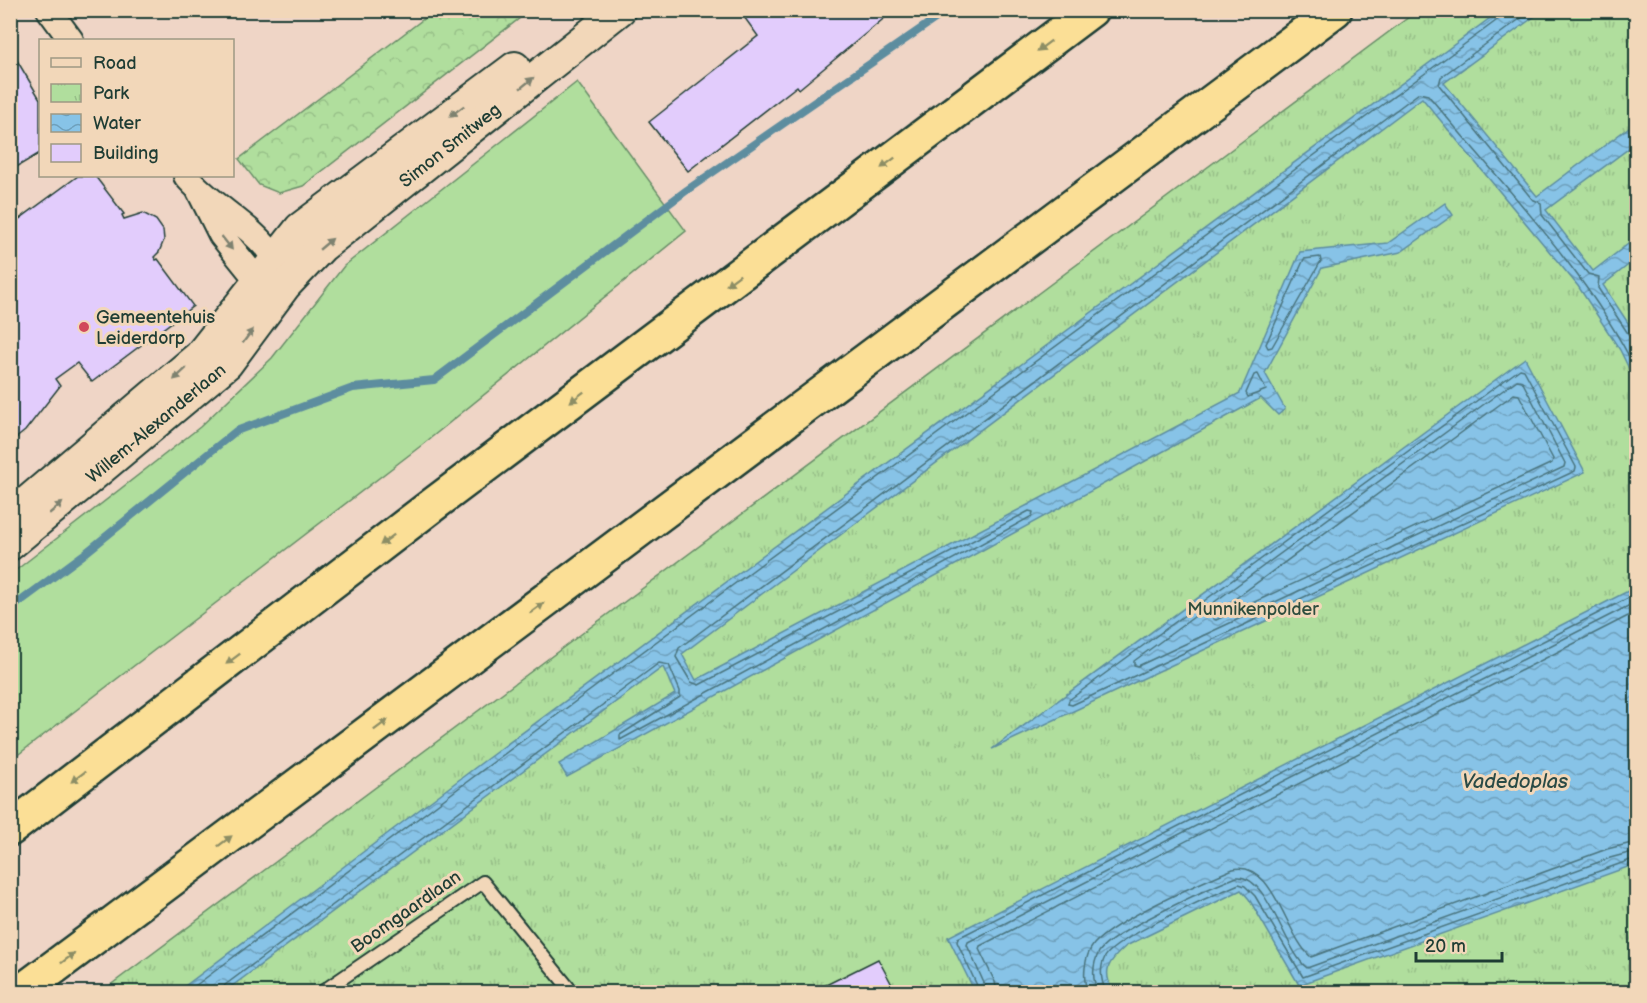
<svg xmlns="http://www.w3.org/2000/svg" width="1647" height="1003" font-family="'Balsamiq Sans',sans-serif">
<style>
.grass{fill:#b0de9d;stroke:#688e68;stroke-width:1.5}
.forest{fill:url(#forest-crowns);stroke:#688e68;stroke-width:1.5}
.park{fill:url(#park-tufts);stroke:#688e68;stroke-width:1.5}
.water{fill:url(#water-waves);stroke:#5d8d9f;stroke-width:1.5}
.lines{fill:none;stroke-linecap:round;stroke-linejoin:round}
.shore{stroke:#49737c;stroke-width:1.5}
.stream{stroke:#5d8d9f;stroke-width:8}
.building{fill:#e2ccfc;stroke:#1f3d34;stroke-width:1.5}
.service-casing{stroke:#1f3d34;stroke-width:16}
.minor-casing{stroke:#1f3d34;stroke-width:28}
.tertiary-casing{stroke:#1f3d34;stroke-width:34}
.motorway-casing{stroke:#1f3d34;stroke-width:38}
.service{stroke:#f2d7b9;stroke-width:12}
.minor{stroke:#f2d7b9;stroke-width:24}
.tertiary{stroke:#f2d7b9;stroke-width:30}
.motorway{stroke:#fbdf96;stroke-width:33}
.oneway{fill:#8d8e65}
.oneway2{fill:#7e8270}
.poi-dot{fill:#d1495b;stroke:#f2d7b9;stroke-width:2}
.labels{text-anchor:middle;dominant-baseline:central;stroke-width:6;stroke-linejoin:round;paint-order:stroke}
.street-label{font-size:18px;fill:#1f3d34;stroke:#f2d7b9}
.poi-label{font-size:18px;fill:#1f3d34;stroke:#f2d7b9;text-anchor:start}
.park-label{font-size:18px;fill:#2e4d3e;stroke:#f2d7b9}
.water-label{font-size:20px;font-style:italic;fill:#294a46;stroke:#f2d7b9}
</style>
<defs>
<pattern id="forest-crowns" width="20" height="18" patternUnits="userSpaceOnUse" patternTransform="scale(1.5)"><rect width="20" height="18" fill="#b0de9d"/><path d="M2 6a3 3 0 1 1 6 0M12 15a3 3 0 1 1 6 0" fill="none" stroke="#97bf88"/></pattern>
<pattern id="park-tufts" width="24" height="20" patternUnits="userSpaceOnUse" patternTransform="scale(1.5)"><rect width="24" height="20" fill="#b0de9d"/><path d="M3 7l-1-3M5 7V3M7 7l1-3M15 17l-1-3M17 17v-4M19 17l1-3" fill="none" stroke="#97bf88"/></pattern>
<pattern id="water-waves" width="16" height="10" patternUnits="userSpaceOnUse" patternTransform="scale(1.5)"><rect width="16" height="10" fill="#87c3e7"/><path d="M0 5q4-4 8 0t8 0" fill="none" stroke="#6ea0bc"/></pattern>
</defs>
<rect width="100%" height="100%" fill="#efd5c6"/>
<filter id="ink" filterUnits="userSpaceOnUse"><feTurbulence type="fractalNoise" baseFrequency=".0167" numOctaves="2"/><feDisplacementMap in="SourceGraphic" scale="12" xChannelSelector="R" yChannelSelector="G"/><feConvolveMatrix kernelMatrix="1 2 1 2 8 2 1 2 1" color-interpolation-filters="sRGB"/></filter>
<g filter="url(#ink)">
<path class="grass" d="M577 82 686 231 422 445 11 760V574L200 427 272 358 344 266Z"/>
<path class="forest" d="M434 11H529L303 186 279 193 259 185 239 159Z"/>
<path class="park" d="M1417 11H1636V992H101Z"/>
<g class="water">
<path d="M1501 10 1542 11 1444 83 1537 196 1636 122V143L1546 210 1593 271 1636 238V259L1603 285 1636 335V383L1620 350 1578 286 1422 98 682 654 696 680 1240 393 1300 252 1388 243 1445 203 1453 215 1401 252 1322 268 1265 373 1285 409 1278 415 1261 398 567 777 559 764 675 694 663 667 224 992H177L480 764Z"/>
<path d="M1525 358 1585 472 992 749Z"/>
<path d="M1636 587V864L1299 985 1249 899 1241 890 1126 946C1108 962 1102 970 1113 992H975L948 937Z"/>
</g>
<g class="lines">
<g class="shore">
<path d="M1532 10 1441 77 1439 85 1532 199 1541 203 1542 215 1588 274 1599 277 1598 288 1629 335 1636 338"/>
<path d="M1320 257 1321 261 1272 347 1268 348 1266 344 1304 259Z"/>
<path d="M1520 369 1524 370 1576 467 1575 471 1072 705 1068 704 1069 700Z"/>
<path d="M1258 374 1266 390 1248 397 1246 393 1254 375Z"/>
<path d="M1517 380 1522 381 1565 463 1564 467 1138 666 1134 665V661Z"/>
<path d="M1514 394 1519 395 1553 459 1552 463 1216 620 1213 619V615Z"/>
<path d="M187 992 484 769 1500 18 1503 10"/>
<path d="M222 992 225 985 659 663 669 665 680 691V697L620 735V740L1032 516 1033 512 1029 511 699 685 691 682 676 657 679 648 1419 93 1428 95C1498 180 1588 271 1636 370"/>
<path d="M980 992 957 942 958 938 1636 594"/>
<path d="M988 992 967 945 968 942 1636 602"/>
<path d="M997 992 995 982 979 949 980 946 1636 612"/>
<path d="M1088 992C1082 979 1084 956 1094 944 1117 919 1200 883 1233 869 1274 860 1286 937 1311 957L1607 849 1636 842"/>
<path d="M1098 992C1092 980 1092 965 1099 952 1112 932 1211 887 1237 877 1268 875 1285 951 1307 968L1610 858 1636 851"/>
<path d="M1106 992C1101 981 1099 969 1105 957 1115 938 1215 894 1239 884L1245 886 1255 896 1303 977 1636 858"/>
</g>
<path class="stream" d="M10 609 83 555 236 431 353 388 434 380 687 190 948 10"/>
</g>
<g class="building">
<path d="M739 10H894L799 89 797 86 688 171 649 122 758 36Z"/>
<path d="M12 52 40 99V153L10 171Z"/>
<path d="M78 176H95L124 214 122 215 124 219 143 213 156 220 163 230 164 240 159 252 154 257 156 260 158 259 193 306 92 382 77 363 55 379 60 386 25 431 10 443V226Z"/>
<path d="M878 959 896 992H812Z"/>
</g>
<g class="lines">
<g class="service-casing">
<path id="service" d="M322 992 483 882 572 992"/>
</g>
<g class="minor-casing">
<g id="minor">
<path d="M49 10 71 40"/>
<path d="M186 176C212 207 253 225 275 259 280 266 282 277 285 286L258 281 221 235 199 191"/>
</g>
</g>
<g class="tertiary-casing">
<g id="tertiary">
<path d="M10 516 199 356 300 228 515 67"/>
<path id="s1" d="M10 545 227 364 285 286 322 247 620 10"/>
</g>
</g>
<g class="motorway-casing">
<g id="motorway">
<path d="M10 829 434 504 1091 10"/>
<path d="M21 992 1335 10"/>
</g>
</g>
<use href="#service" class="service"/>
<use href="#minor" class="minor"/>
<use href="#tertiary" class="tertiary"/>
<use href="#motorway" class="motorway"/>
</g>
<defs><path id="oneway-solid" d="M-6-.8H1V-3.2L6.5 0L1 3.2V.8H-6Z" transform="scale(1.5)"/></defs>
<g class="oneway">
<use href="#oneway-solid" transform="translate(1044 46) rotate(143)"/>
<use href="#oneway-solid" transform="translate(888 163) rotate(143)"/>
<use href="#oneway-solid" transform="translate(733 280) rotate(143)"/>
<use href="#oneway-solid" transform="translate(577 397) rotate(143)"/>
<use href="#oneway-solid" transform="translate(387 540) rotate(143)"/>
<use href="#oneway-solid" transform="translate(537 608) rotate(-37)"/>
<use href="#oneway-solid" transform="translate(233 659) rotate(143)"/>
<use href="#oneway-solid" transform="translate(381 725) rotate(-37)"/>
<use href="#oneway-solid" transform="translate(78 777) rotate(143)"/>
<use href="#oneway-solid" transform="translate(225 841) rotate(-37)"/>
<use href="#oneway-solid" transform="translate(68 958) rotate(-37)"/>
</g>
<g class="oneway2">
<use href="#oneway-solid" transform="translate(527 83) rotate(-39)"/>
<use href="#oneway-solid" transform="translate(457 111) rotate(143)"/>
<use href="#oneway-solid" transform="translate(227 243) rotate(52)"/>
<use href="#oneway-solid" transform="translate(326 244) rotate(-40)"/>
<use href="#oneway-solid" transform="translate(248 336) rotate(-53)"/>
<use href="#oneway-solid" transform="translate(180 374) rotate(137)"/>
<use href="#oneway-solid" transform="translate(56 508) rotate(-40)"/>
</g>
</g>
<circle class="poi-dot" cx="84" cy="327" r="6"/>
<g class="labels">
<g class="street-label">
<text stroke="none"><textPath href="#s1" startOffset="597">Simon Smitweg</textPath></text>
<text stroke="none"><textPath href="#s1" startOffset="190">Willem-Alexanderlaan</textPath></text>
<text transform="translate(406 912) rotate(-35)">Boomgaardlaan</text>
</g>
<g class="poi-label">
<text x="96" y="317">Gemeentehuis<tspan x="96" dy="21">Leiderdorp</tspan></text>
</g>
<g class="park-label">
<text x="1253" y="609">Munnikenpolder</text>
</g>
<g class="water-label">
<text x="1515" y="782">Vadedoplas</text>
</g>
</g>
<rect width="1647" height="1003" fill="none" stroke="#f2d7b9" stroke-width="36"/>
<rect x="18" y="18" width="1611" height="967" fill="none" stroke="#1f3d34" stroke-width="2" filter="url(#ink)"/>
<rect x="39" y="39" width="195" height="138" fill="#f2d7b9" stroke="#9e9984" stroke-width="1.5"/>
<rect x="51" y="58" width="30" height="9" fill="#f2d7b9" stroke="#9e9984" stroke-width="1.5"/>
<text x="93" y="69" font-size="18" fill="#1f3d34">Road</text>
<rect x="51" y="84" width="30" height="18" fill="url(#park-tufts)" stroke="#9e9984" stroke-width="1.5"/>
<text x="93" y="99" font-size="18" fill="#1f3d34">Park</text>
<rect x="51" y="114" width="30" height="18" fill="url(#water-waves)" stroke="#9e9984" stroke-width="1.5"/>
<text x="93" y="129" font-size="18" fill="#1f3d34">Water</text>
<rect x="51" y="144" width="30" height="18" fill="#e2ccfc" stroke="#9e9984" stroke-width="1.5"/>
<text x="93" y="159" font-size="18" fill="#1f3d34">Building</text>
<path d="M1416 952v9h86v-9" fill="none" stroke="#1f3d34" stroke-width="3"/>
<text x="1425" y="952" font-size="18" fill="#1f3d34" stroke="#f2d7b9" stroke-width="4.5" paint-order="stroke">20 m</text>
</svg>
